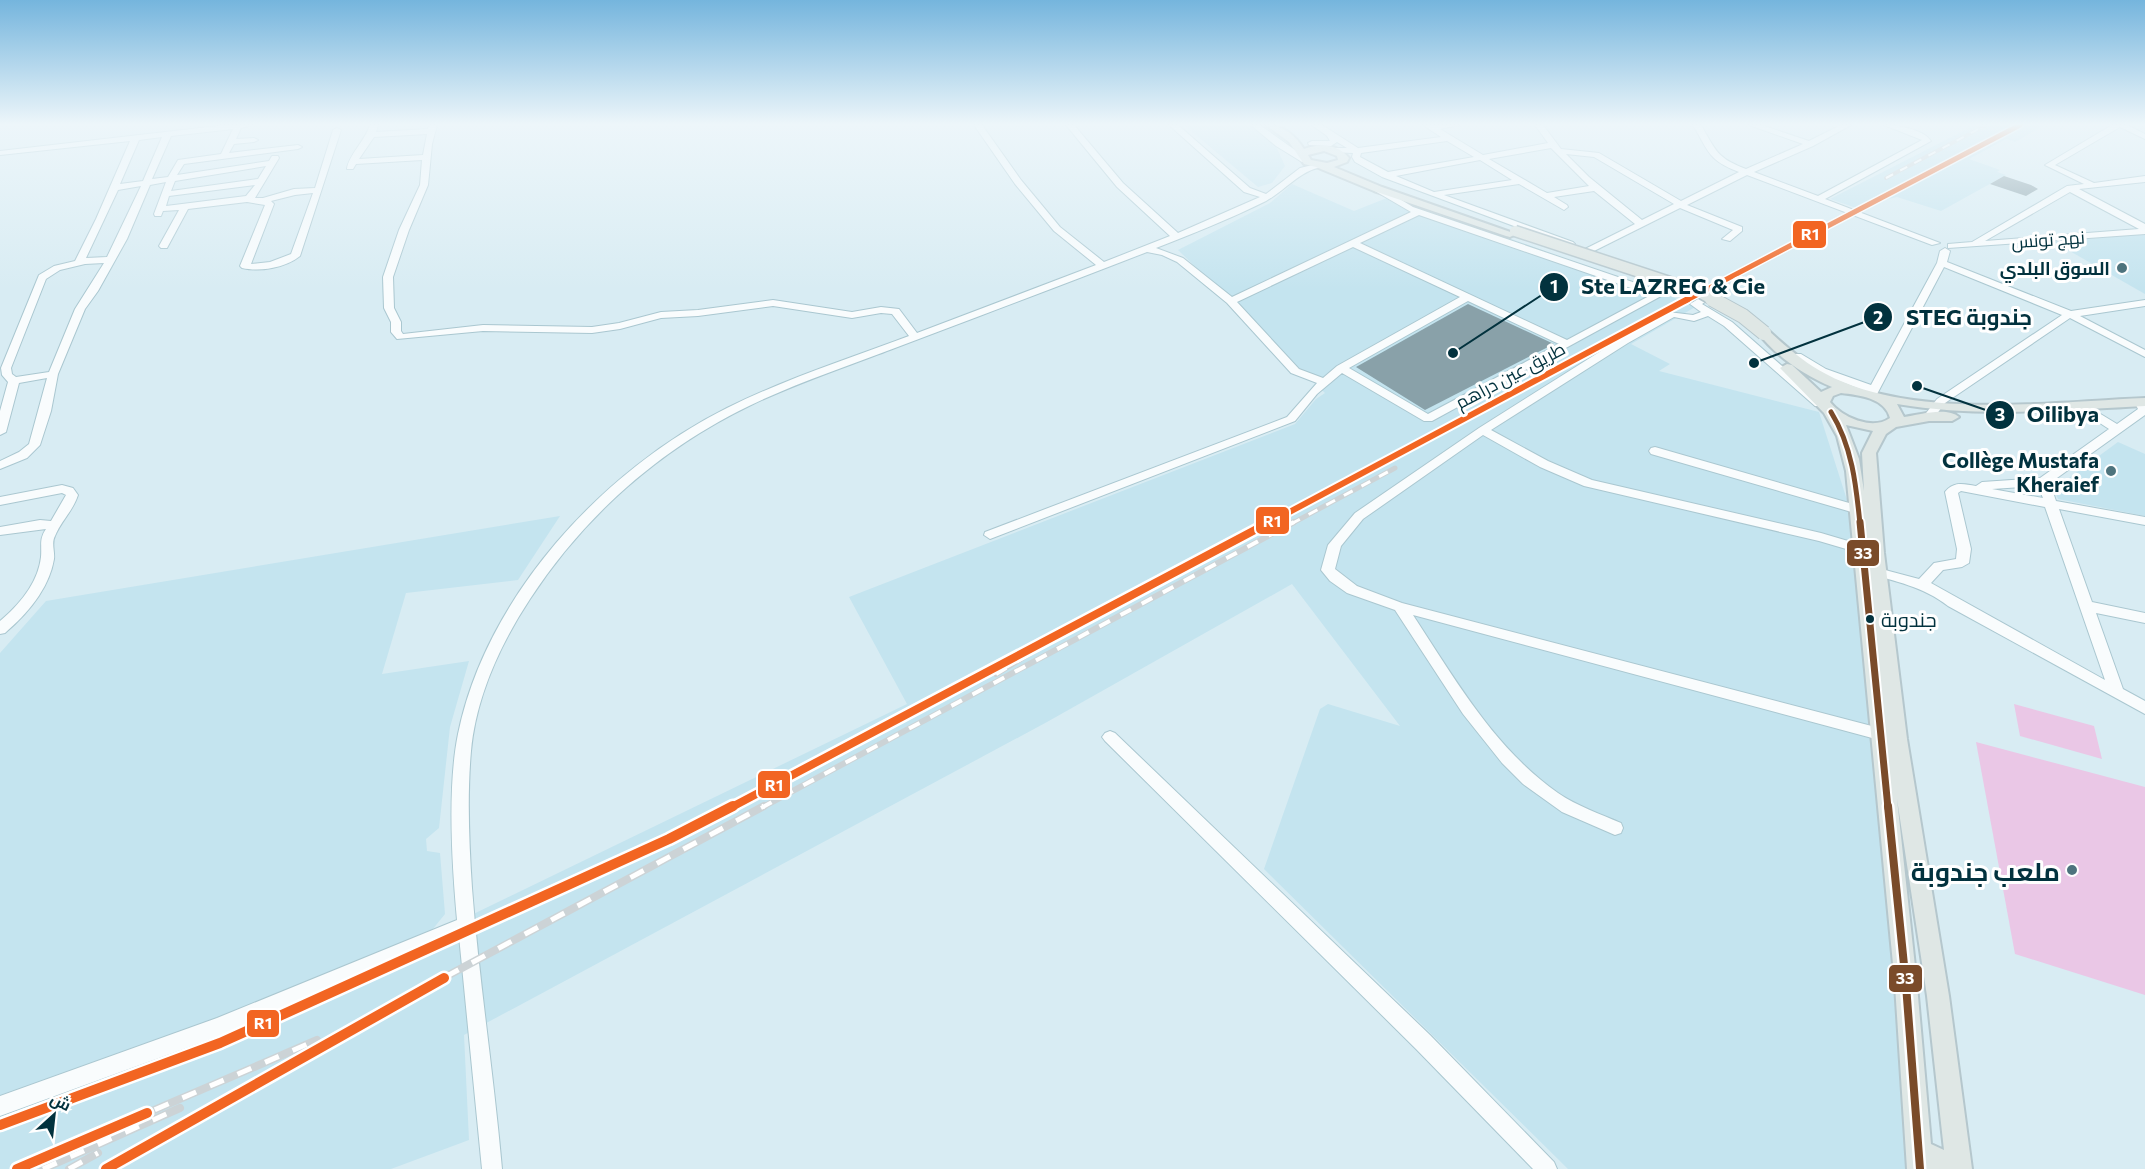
<svg xmlns="http://www.w3.org/2000/svg" width="2145" height="1169" font-family="Commissioner,Cairo,sans-serif">
<style>
.built{fill:#c4e4ef}
.green{fill:#eac7e6}
.building{fill:#89a1a9}
.lines{fill:none;stroke-linecap:round;stroke-linejoin:round}
.minor-casing{stroke:#aac7d0;stroke-width:2}
.major-casing{stroke:#b5c7cd;stroke-width:4}
.minor{fill:#f9fcfd;fill-rule:evenodd}
.major{fill:#dfe7e5;fill-rule:evenodd}
.rail-far3-casing{stroke:#ccd3d6;stroke-width:4}
.rail-far2-casing{stroke:#ccd3d6;stroke-width:5}
.rail-far1-casing{stroke:#ccd3d6;stroke-width:6}
.rail-casing{stroke:#ccd3d6;stroke-width:8}
.rail-far3{stroke:#fff;stroke-width:2;stroke-dasharray:8;stroke-linecap:butt}
.rail-far2{stroke:#fff;stroke-width:3;stroke-dasharray:10;stroke-linecap:butt}
.rail-far1{stroke:#fff;stroke-width:4;stroke-dasharray:12;stroke-linecap:butt}
.rail{stroke:#fff;stroke-width:5;stroke-dasharray:15;stroke-linecap:butt}
.major-bridge-far1-casing{stroke:#b5c7cd;stroke-width:13;stroke-linecap:butt}
.major-bridge-casing{stroke:#b5c7cd;stroke-width:16;stroke-linecap:butt}
.major-bridge-far1{stroke:#dfe7e5;stroke-width:10}
.major-bridge{stroke:#dfe7e5;stroke-width:14}
.bus-1-far2-casing{stroke:#fff;stroke-width:9}
.bus-1-far1-casing{stroke:#fff;stroke-width:11}
.bus-1-casing{stroke:#fff;stroke-width:13}
.bus-1-far2{stroke:#7a4b2a;stroke-width:5}
.bus-1-far1{stroke:#7a4b2a;stroke-width:7}
.bus-1{stroke:#7a4b2a;stroke-width:8}
.rail-1-far3-casing{stroke:#fff;stroke-width:8}
.rail-1-far2-casing{stroke:#fff;stroke-width:10}
.rail-1-far1-casing{stroke:#fff;stroke-width:13}
.rail-1-casing{stroke:#fff;stroke-width:15}
.rail-1-far3{stroke:#f26522;stroke-width:5}
.rail-1-far2{stroke:#f26522;stroke-width:6}
.rail-1-far1{stroke:#f26522;stroke-width:8}
.rail-1{stroke:#f26522;stroke-width:10}
.poi-dot{fill:#4d737d;stroke:#fff;stroke-width:2}
.bus-dot{fill:#02323e;stroke:#fff;stroke-width:2}
.labels{text-anchor:middle;dominant-baseline:central;stroke-width:6;stroke-linejoin:round;paint-order:stroke}
.far-street-label{font-size:18px;fill:#02323e;stroke:#fff}
.far-poi-label{font-size:18px;font-weight:bold;fill:#02323e;stroke:#fff;text-anchor:end}
.bus-label{font-size:20px;fill:#02323e;stroke:#fff;text-anchor:start}
.poi-label{font-size:21px;font-weight:bold;fill:#02323e;stroke:#fff;text-anchor:end}
.near-poi-label{font-size:26px;font-weight:bold;fill:#02323e;stroke:#fff;text-anchor:end}
.leader{fill:none;stroke:#02323e;stroke-width:2}
.callout-dot{fill:#02323e;stroke:#fff;stroke-width:2}
.mark-label{font-size:18px;text-anchor:middle;font-weight:bold;fill:#fff}
.callout-label{font-size:22px;text-anchor:middle;font-weight:bold;fill:#02323e;stroke:#fff;stroke-width:6;stroke-linejoin:round;paint-order:stroke}
.line-badge{stroke:#fff;stroke-width:2}
.badge-label{font-size:16px;text-anchor:middle;font-weight:bold;fill:#fff}
</style>
<rect width="100%" height="100%" fill="#d8ecf3"/>
<g class="built">
<path d="M1184 125H1250L1276 146 1285 166 1272 183 1258 187Z"/>
<path d="M1975 125H2045L2015 142 2006 139 1969 159 2000 170 1997 172 2006 175 1941 211 1897 197 1885 200 1865 211 1830 199Z"/>
<path d="M1292 184 1354 211 1392 196 1697 306 1631 344 1670 364 1659 371 1819 412 1846 497 1859 520 1915 1169H1568L1264 869 1320 709 1328 704 1400 726 1292 584 1047 722 464 1035 469 1140 391 1169H0V1117L220 1036 458 932 459 921 907 704 849 597 1295 424 1316 399 1325 393 1178 250 1270 203Z"/>
<path d="M2145 234V294L2054 242Z"/>
<path d="M2118 442 2145 454V516L2058 499 2054 489Z"/>
<path d="M560 516 518 580 406 593 382 674 469 661 450 727 439 828 426 839 427 851 440 853 445 914 428 935 218 1018 0 1097V653L46 601Z"/>
</g>
<g class="green">
<path d="M2014 704 2094 726 2102 759 2020 736Z"/>
<path d="M1976 742 2145 787V995L2015 954Z"/>
</g>
<g class="building">
<path d="M2004 176 2031 185 2038 189 2026 196 1990 184Z"/>
<path d="M1468 304 1554 344 1425 410 1356 367Z"/>
</g>
<g class="lines">
<g class="minor-casing">
<g id="minor">
<path d="M226 125H252L241 128 236 139 254 138 258 140 254 142 234 144 229 153 298 145 302 147 298 149 184 164 177 175 269 161 272 156H278L279 158 255 198H263L294 189 315 188 333 130 337 128 341 130 300 256C285 268 260 272 242 268L240 266 265 205 247 202 188 209 167 248H161L159 246 179 210 163 211 161 216H155L154 214 166 182 150 185 127 239 98 291 85 309 58 374 51 411 40 445 27 458 0 469V461L19 452 29 444 47 378 19 383 6 432 0 435V411L8 382 2 375 1 368 39 275 54 266 75 261 96 219 130 141 0 155V151ZM233 129 221 154 178 160 168 177 152 179 171 136ZM162 137 143 181 120 184 139 140ZM266 166 258 179 171 191 175 181ZM255 185 246 196 166 206 169 196ZM141 186 107 257 86 258 118 190ZM313 193 291 254 270 262 251 264 274 204 271 201 295 195ZM104 263 75 309 49 372 16 377 12 374 11 368 46 279 60 270 85 264Z"/>
<path d="M370 125H378L376 132 428 129 429 125H437L432 144 428 185 409 230 393 277 394 308 401 322V331L403 334 483 325 592 327 619 323 661 312 698 310 773 300 852 312 881 307 899 309 917 333 1096 265 1054 231 1015 184 974 125H982L1021 180 1060 227 1104 262 1170 236 1117 187 1066 125H1074L1123 183 1178 233 1260 197 1244 192 1169 125H1178L1250 188 1266 194 1300 168 1321 163V167C1298 172 1286 190 1266 201 1230 219 1192 234 1156 248L1183 258 1232 297 1411 212 1375 191 1374 189 1378 186 1413 207 1659 291 1677 281 1685 283 1432 421H1424L1342 373 1317 394 1295 421 990 539 984 535 985 532 1287 417 1317 383 1291 373 1227 303 1177 262 1162 255 1147 252C1063 285 979 316 895 348 846 367 796 383 749 406 660 449 584 516 530 599 501 643 476 697 471 751 467 796 469 843 472 888 479 982 494 1075 502 1169H482L459 936 219 1036 0 1116V1096L217 1018 457 920C452 865 447 788 458 734 486 596 603 470 727 408 785 379 848 359 909 336L892 314 881 313 852 318 773 306 698 316 661 318 620 329 592 333 483 331 397 339 391 332V322L384 308 383 277 399 230 420 185 422 160 356 164 353 169H347C348 156 365 141 370 125ZM427 134 423 155 359 159 374 137ZM1419 215 1651 295 1567 340 1360 243ZM1353 247 1460 297 1337 366 1323 378 1299 369 1237 302ZM1468 301 1559 344 1428 414 1349 368Z"/>
<path d="M1251 125H1260L1309 160 1302 162 1276 146Z"/>
<path d="M1312 125H1322L1358 148 1441 137 1423 125H1459L1440 129 1483 155 1548 143 1535 125H1543L1561 149 1599 153 1681 201 1739 172C1708 160 1709 152 1693 125H1701C1716 151 1717 158 1746 169L1803 144 1749 125H1761L1809 141 1841 125H1851L1813 146 1754 172 1818 196 1922 140 1884 125C1897 125 1923 129 1931 141L1825 199 1940 243 1932 245 1747 175 1687 205 1742 227V231L1730 241 1722 239 1733 230 1680 208 1588 254 1583 251 1585 249 1635 224 1594 191 1554 197 1567 205 1568 207 1564 210 1519 184 1444 195 1573 242 1575 244 1570 247 1382 177 1355 162 1352 157 1353 153 1330 152 1329 150 1333 148H1347L1337 142 1331 146 1309 145 1308 143 1312 141H1330L1327 136ZM1447 141 1474 157 1388 172 1360 157 1361 153ZM1551 148 1589 186 1547 193 1489 159ZM1566 154 1594 157 1674 204 1642 220 1589 177ZM1480 160 1512 180 1434 192 1396 176Z"/>
<path d="M2112 125H2127L2145 134V139L2120 127 2055 165 2094 183 2145 176V182L2079 189 2145 224V234L1948 248V244L1972 242 2067 186 2084 184 2045 165ZM2070 192 2139 229 1985 241Z"/>
<path d="M1945 248 1950 251 1947 262 2071 311 2145 300V306L2080 316 2145 350V357L2070 318 1945 403 1933 419H1925L1923 417 1937 399 2062 315 1944 267 1876 396H1868V392L1818 373 1793 358V354H1801L1826 369 1871 385 1937 263 1940 251Z"/>
<path d="M1711 291 1721 297 1716 300 1711 298 1702 304 1732 322 1823 402V406H1815L1724 326 1708 316 1694 321 1674 317 1628 343 1491 430 1548 461 1592 480 1821 533 1875 549 1877 552 1875 555 1870 556 1819 541 1584 486 1540 467 1483 435 1363 519 1341 546 1335 569 1357 586 1402 603 1887 730 1892 732 1895 736 1892 740 1887 742 1413 615C1455 679 1494 748 1558 793 1577 806 1600 814 1621 823L1623 828 1621 833 1615 835 1562 812 1523 784 1502 763 1463 714 1395 610 1347 593 1330 581 1321 570 1328 545 1355 513 1479 428 1620 339 1668 312 1693 315 1701 312 1690 304Z"/>
<path d="M2141 400 2145 401V415L2050 483 2056 501 2145 517V525L2059 509 2092 602 2145 613V623L2096 613 2123 689 2145 701V714L1948 606C1924 587 1895 581 1865 573L1863 570 1870 566 1919 579 1934 563 1956 559 1957 549 1945 492C1954 481 1963 484 1976 486L1982 482 2040 478 2109 429 2086 414V410H2094L2117 424 2138 409 2135 403ZM2038 486 2043 498 1992 489ZM1961 491 2045 507 2105 680 1931 583 1943 570 1962 567 1969 563 1971 549 1958 493Z"/>
<path d="M1655 447 1863 507 1865 510 1863 513H1855L1651 454 1649 451 1651 448Z"/>
<path d="M62 485 73 488 78 495C73 511 61 521 55 536 51 543 55 551 54 559 49 589 27 614 5 633L0 634V621C19 605 38 583 41 557 42 545 39 539 46 529L0 535V527L40 520 51 521 66 495 62 493 0 505V497Z"/>
<path d="M1110 731 1115 733 1430 1035 1554 1162 1557 1169H1533L1416 1049 1105 741 1102 737 1105 733Z"/>
</g>
</g>
<g class="major-casing">
<g id="major">
<path d="M1266 125C1283 125 1295 135 1304 149 1320 143 1338 144 1349 158L1347 162 1334 167 1382 187 1516 234 1510 237 1506 236 1374 191 1316 167 1304 164 1289 142ZM1324 151 1337 156 1338 160 1327 163 1311 160 1308 155Z"/>
<path d="M1764 329 1768 330C1786 347 1805 363 1826 374 1912 420 2050 402 2145 398V406C2062 410 1979 418 1897 404L1904 417C1918 415 1947 406 1959 417L1952 421H1929L1896 427 1886 434 1876 453 1884 553 1907 739 1949 996 1972 1169H1907L1895 985 1846 471 1837 436 1824 413 1780 368 1787 364 1792 365 1821 392 1832 387C1805 376 1776 356 1758 333ZM1841 393C1859 395 1885 398 1890 418 1872 431 1842 417 1830 402L1833 396ZM1846 425 1873 431 1862 453 1864 491 1859 459ZM1897 799 1927 996 1944 1150 1931 1144 1917 985Z"/>
</g>
</g>
<use href="#minor" class="minor"/>
<use href="#major" class="major"/>
<g class="rail-far3-casing">
<path id="rail-far3" d="M1886 178 1986 125"/>
</g>
<g class="rail-far2-casing">
<path id="rail-far2" d="M1291 524 1395 468"/>
</g>
<g class="rail-far1-casing">
<g id="rail-far1">
<path d="M996 674 1050 641"/>
<path d="M761 808 1294 522"/>
</g>
</g>
<g class="rail-casing">
<g id="rail">
<path d="M17 1169 317 1040"/>
<path d="M43 1169 180 1108"/>
<path d="M69 1169 98 1153"/>
<path d="M106 1169 391 1006 764 806"/>
</g>
</g>
<use href="#rail-far3" class="rail-far3"/>
<use href="#rail-far2" class="rail-far2"/>
<use href="#rail-far1" class="rail-far1"/>
<use href="#rail" class="rail"/>
<g class="major-bridge-far1-casing">
<path id="major-bridge-far1" d="M1515 231 1697 291 1715 301"/>
</g>
<g class="major-bridge-casing">
<path id="major-bridge" d="M1712 299 1743 316 1764 333"/>
</g>
<use href="#major-bridge-far1" class="major-bridge-far1"/>
<use href="#major-bridge" class="major-bridge"/>
<g class="bus-1-far2-casing">
<path id="bus-1-far2" d="M1831 412C1852 446 1856 484 1860 524"/>
</g>
<g class="bus-1-far1-casing">
<path id="bus-1-far1" d="M1860 522 1888 808"/>
</g>
<g class="bus-1-casing">
<path id="bus-1" d="M1888 806 1906 985 1920 1169"/>
</g>
<use href="#bus-1-far2" class="bus-1-far2"/>
<use href="#bus-1-far1" class="bus-1-far1"/>
<use href="#bus-1" class="bus-1"/>
<g class="rail-1-far3-casing">
<path id="rail-1-far3" d="M1685 301 2020 125"/>
</g>
<g class="rail-1-far2-casing">
<path id="rail-1-far2" d="M1267 524 1688 299"/>
</g>
<g class="rail-1-far1-casing">
<path id="rail-1-far1" d="M730 808 1270 522"/>
</g>
<g class="rail-1-casing">
<g id="rail-1">
<path d="M0 1125 220 1043 669 839 733 806"/>
<path d="M17 1169 147 1113"/>
<path d="M106 1169 444 978"/>
</g>
</g>
<use href="#rail-1-far3" class="rail-1-far3"/>
<use href="#rail-1-far2" class="rail-1-far2"/>
<use href="#rail-1-far1" class="rail-1-far1"/>
<use href="#rail-1" class="rail-1"/>
</g>
<linearGradient id="sky" x2="0" y2="1"><stop stop-color="#75b5dd"/><stop offset="0.43" stop-color="#edf6fa"/><stop offset="1" stop-color="#edf6fa" stop-opacity="0"/></linearGradient>
<rect width="2145" height="289" fill="url(#sky)"/>
<g class="poi-dot">
<circle cx="2122" cy="268" r="6"/>
<circle cx="2111" cy="471" r="6"/>
<circle cx="2072" cy="870" r="6"/>
</g>
<circle class="bus-dot" cx="1870" cy="619" r="5"/>
<g class="labels">
<g class="far-street-label">
<text transform="translate(2048 239) rotate(-4)">نهج تونس</text>
<text transform="translate(1510 375) rotate(-28)">طريق عين دراهم</text>
</g>
<g class="far-poi-label">
<text x="2110" y="268">السوق البلدي</text>
</g>
<g class="bus-label">
<text x="1881" y="619">جندوبة</text>
</g>
<g class="poi-label">
<text x="2099" y="459">Collège Mustafa<tspan x="2099" dy="24">Kheraief</tspan></text>
</g>
<g class="near-poi-label">
<text x="2060" y="870">ملعب جندوبة</text>
</g>
</g>
<path class="leader" d="M1453 353L1554 287M1754 363L1878 317M1917 386L2000 415"/>
<g class="callout-dot">
<circle cx="1453" cy="353" r="6"/>
<circle cx="1754" cy="363" r="6"/>
<circle cx="1917" cy="386" r="6"/>
<circle cx="1554" cy="287" r="15"/>
<circle cx="1878" cy="317" r="15"/>
<circle cx="2000" cy="415" r="15"/>
</g>
<g class="mark-label">
<text x="1554" y="293">1</text>
<text x="1878" y="324">2</text>
<text x="2000" y="421">3</text>
</g>
<g class="callout-label">
<text x="1673" y="294">Ste LAZREG &amp; Cie</text>
<text x="1969" y="325">STEG جندوبة</text>
<text x="2063" y="422">Oilibya</text>
</g>
<g class="line-badge">
<rect x="1792" y="220" width="35" height="29" rx="6" fill="#f26522"/>
<rect x="1255" y="506" width="35" height="29" rx="6" fill="#f26522"/>
<rect x="1846" y="539" width="34" height="28" rx="6" fill="#7a4b2a"/>
<rect x="757" y="770" width="34" height="29" rx="6" fill="#f26522"/>
<rect x="1888" y="964" width="35" height="29" rx="6" fill="#7a4b2a"/>
<rect x="246" y="1009" width="34" height="29" rx="6" fill="#f26522"/>
</g>
<g class="badge-label">
<text x="1810" y="240">R1</text>
<text x="1272" y="527">R1</text>
<text x="1863" y="559">33</text>
<text x="774" y="791">R1</text>
<text x="1905" y="984">33</text>
<text x="263" y="1029">R1</text>
</g>
<g transform="translate(54 1115) rotate(27)" stroke="#ffffff" stroke-width="4.5" paint-order="stroke">
<path d="M0-4.5L10 22L0 15L-10 22Z" fill="#02323e"/>
<text y="-9" font-size="16" font-weight="bold" text-anchor="middle" fill="#02323e">ش</text>
</g>
</svg>
